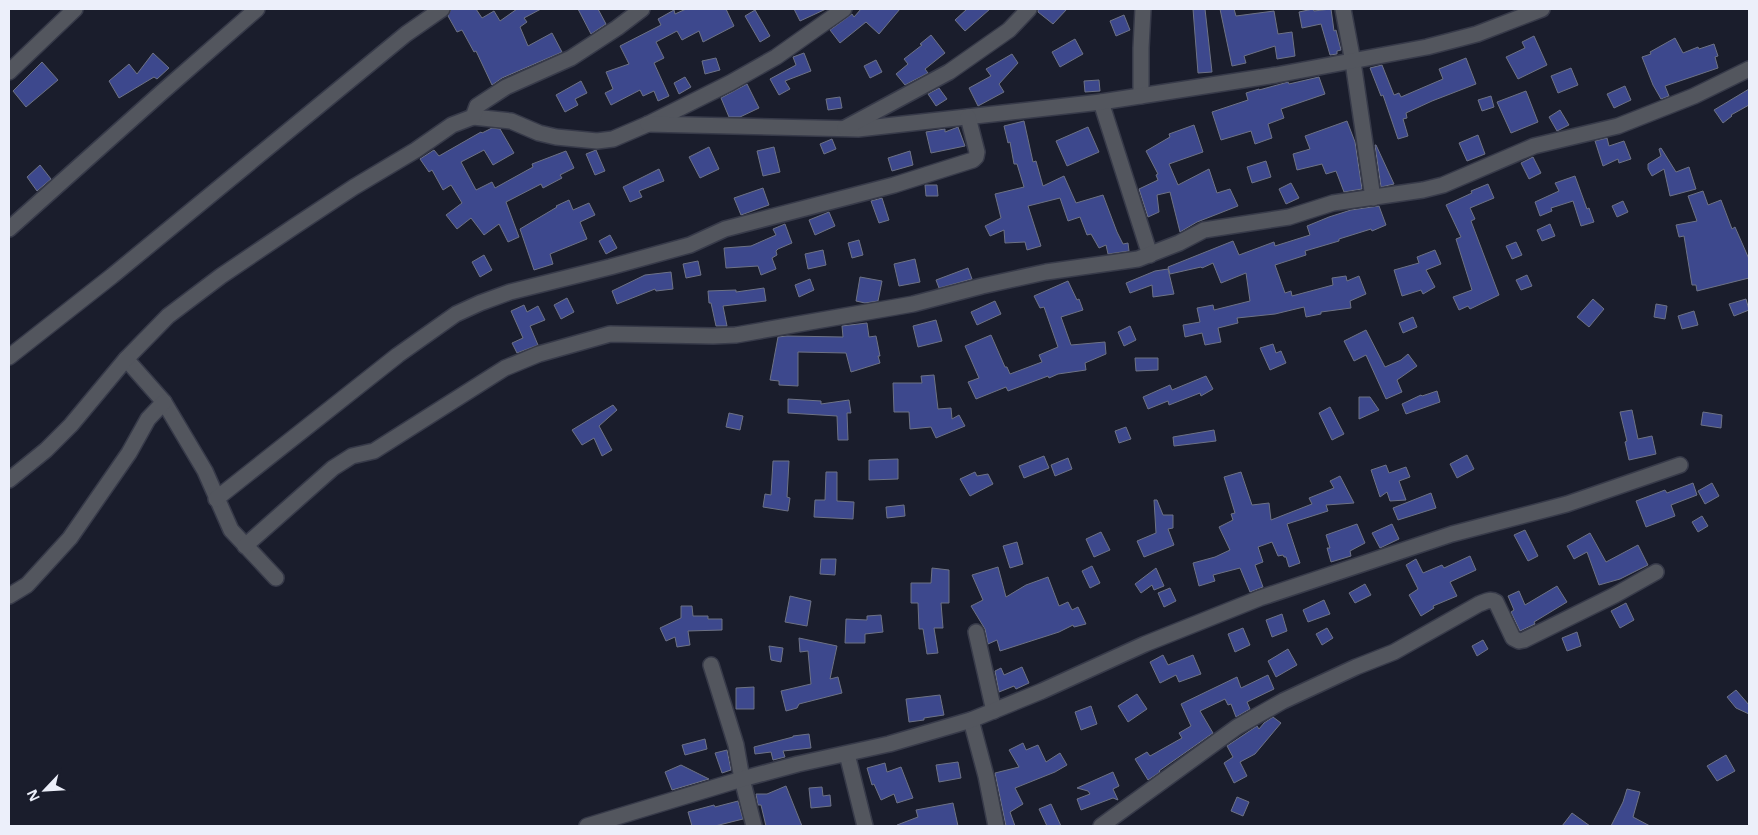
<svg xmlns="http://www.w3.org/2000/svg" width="1758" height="835" font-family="'Open Sans',sans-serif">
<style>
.building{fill:#3d488d;stroke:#6d7285}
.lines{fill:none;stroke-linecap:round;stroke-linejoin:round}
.minor-casing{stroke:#373a49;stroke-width:18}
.minor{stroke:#53565e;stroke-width:15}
</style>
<rect width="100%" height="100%" fill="#1a1d2c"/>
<g class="building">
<path d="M451 9H476L482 18 494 11 500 21 517 9H541L524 18 527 22 520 27 528 46 552 33 562 52 502 78 492 85 476 51 474 52 462 30 457 32 448 16Z"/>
<path d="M578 9H598L606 24 591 34Z"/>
<path d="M686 9H726L734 26 703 42 699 31 682 40 677 31 656 42 664 58 654 63 669 96 658 101 654 91 643 96 640 90 611 105 605 93 613 89 606 72 629 64 620 46 661 25 658 19 674 10 675 14Z"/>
<path d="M794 9H826L800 21Z"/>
<path d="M861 9H900L879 34 866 22 840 43 830 30 852 14 854 17Z"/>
<path d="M967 9H990L965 31 955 20Z"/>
<path d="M1038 9H1067L1053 24 1038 12Z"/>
<path d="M1193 9H1205L1212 72 1198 73Z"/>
<path d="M1220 9H1234L1236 16 1274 11 1278 34 1292 32 1295 56 1277 59 1275 46 1244 56 1246 63 1232 66Z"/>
<path d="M1313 9 1314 11 1331 9 1334 31 1336 30 1341 50 1337 51V54L1330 55 1321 24 1302 28 1299 12Z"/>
<path d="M755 10 770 36 760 42 745 16Z"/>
<path d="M1124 15 1130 30 1116 36 1110 21Z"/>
<path d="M931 35 945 53 925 69 928 73 905 85 896 74 908 64 904 59 922 45 920 44Z"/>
<path d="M1534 36 1547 65 1518 79 1506 57 1525 48 1522 42Z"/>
<path d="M1675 38 1683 53 1698 47 1699 49 1714 44 1718 56 1715 57 1718 68 1665 86 1669 96 1661 99 1653 85 1642 57 1651 54 1650 52Z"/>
<path d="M1075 39 1083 54 1060 67 1052 52Z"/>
<path d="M153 53 169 68 157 79 154 77 119 98 109 81 129 64 137 74Z"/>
<path d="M804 53 811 71 785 81 790 89 779 95 770 79 796 65 793 57Z"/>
<path d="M1012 54 1018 63 999 84 1004 92 978 106 969 88 991 76 986 69Z"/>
<path d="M716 58 720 70 705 74 702 61Z"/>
<path d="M1466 58 1476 84 1432 101 1406 113 1407 118 1403 119 1408 136 1398 139 1383 95 1381 96 1370 68 1382 65 1394 95 1399 93 1401 97 1443 79 1439 69Z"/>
<path d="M876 60 882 72 870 78 864 66Z"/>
<path d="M42 62 58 80 26 107 13 91Z"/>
<path d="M1571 68 1578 85 1558 93 1551 76Z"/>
<path d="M685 77 691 87 679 94 674 83Z"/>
<path d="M1319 77 1325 94 1281 109 1284 118 1268 124 1272 138 1255 144 1251 131 1221 140 1212 112 1248 100 1246 93 1259 89V90L1281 84 1288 82 1289 84Z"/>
<path d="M1099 80 1100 91 1085 92 1084 81Z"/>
<path d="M581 81 587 93 575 99 578 105 565 112 556 95Z"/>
<path d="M747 84 759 108 740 117H729L721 98Z"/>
<path d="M1625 86 1631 100 1614 108 1607 94Z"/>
<path d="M939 88 947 99 936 106 928 94Z"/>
<path d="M1749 89V105L1731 115 1732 116 1723 123 1714 110Z"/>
<path d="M1526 91 1538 122 1511 133 1497 102Z"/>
<path d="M1491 96 1494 107 1482 111 1478 100Z"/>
<path d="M840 97 842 108 828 110 826 99Z"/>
<path d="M1560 110 1569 125 1557 131 1549 117Z"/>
<path d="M1024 121 1033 162 1036 161 1043 186 1064 176 1076 203 1103 195 1117 232 1123 244 1128 243 1129 251 1108 254 1106 245 1099 248 1091 234 1087 235 1080 217 1068 221 1060 198 1028 206 1041 246 1027 250 1025 242 1005 243 1004 230 990 236 985 226 1001 218 995 194 1024 187 1017 164H1014L1010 142 1008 143 1004 126Z"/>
<path d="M1347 121 1355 142 1362 189 1344 192 1336 171 1326 174 1322 164 1297 170 1293 154 1310 149 1305 136Z"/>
<path d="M1194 125 1203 152 1169 164 1178 185 1209 169 1217 193 1230 189 1238 206 1197 222 1180 232 1170 192 1157 195 1159 212 1148 217 1139 189 1158 180 1156 175 1158 174 1146 151 1170 137 1169 134Z"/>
<path d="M958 127 965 146 931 153 926 132 945 129V132Z"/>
<path d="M1088 127 1099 152 1067 166 1056 141Z"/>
<path d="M492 128 500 129 514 153 493 165 484 150 461 162 476 190 492 182 495 188 533 167 532 164 566 151 574 168 560 175 562 178 543 188 541 184 506 202 519 237 508 242 499 224 484 235 471 218 457 229 446 215 462 203 451 185 443 190 432 170 429 172 420 159 434 150 439 156 481 132 482 133Z"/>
<path d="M1478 135 1485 154 1467 161 1459 143Z"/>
<path d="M1607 138 1609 146 1624 141 1631 159 1619 163 1618 159 1603 166 1595 141Z"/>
<path d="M832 139 836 149 824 154 820 144Z"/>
<path d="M1375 145H1376L1394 184 1381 187Z"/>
<path d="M709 147 719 169 700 178 689 157Z"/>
<path d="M774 147 780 172 763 176 757 151Z"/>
<path d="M1661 148 1676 172 1689 167 1696 189 1670 196 1664 169 1652 176 1648 169V164L1661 156 1659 149Z"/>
<path d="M596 150 605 171 595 175 586 154Z"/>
<path d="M910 151 913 165 892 171 888 158Z"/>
<path d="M1533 157 1541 173 1529 179 1521 163Z"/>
<path d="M1266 161 1271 177 1252 183 1247 167Z"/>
<path d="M40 165 51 179 37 191 27 177Z"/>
<path d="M659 169 664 181 639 191 642 197 630 202 623 187Z"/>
<path d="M1575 176 1587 209 1589 208 1594 222 1581 226 1573 201 1551 208 1552 211 1540 216 1535 202 1559 191 1555 183Z"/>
<path d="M1291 183 1299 198 1286 204 1279 189Z"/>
<path d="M1488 184 1494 198 1470 208 1475 219 1471 221 1499 295 1470 309 1468 306 1459 310 1453 297 1472 290 1456 239 1461 237 1446 205 1472 193 1471 191Z"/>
<path d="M925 185H937L938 196H926Z"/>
<path d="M763 188 769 205 741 215 734 198Z"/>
<path d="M1703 191 1708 205 1721 200 1732 229 1735 227 1749 259V278L1697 291 1696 285H1692L1684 236 1679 237 1676 225 1697 221 1688 196Z"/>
<path d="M882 198 889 220 879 223 871 201Z"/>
<path d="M569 200 573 210 589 203 595 215 580 222 587 239 550 254 553 264 534 270 520 229 557 207 556 206Z"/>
<path d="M1623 201 1628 212 1617 217 1612 206Z"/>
<path d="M1379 206 1386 225 1372 231 1371 229 1339 239V241L1305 251 1306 255 1275 265 1285 293 1291 291 1292 296 1333 285 1332 278 1346 276 1347 281 1359 276 1366 294 1350 301 1351 308 1321 312V314L1306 317 1304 307 1275 314 1237 318 1238 323 1218 328 1221 342 1205 345 1202 333 1185 337 1183 325 1200 322 1197 308 1213 305 1214 310 1250 301 1246 273 1221 283 1213 263 1202 268 1201 267 1170 274 1168 267 1233 241 1239 255 1274 242 1275 246 1310 235 1307 226 1329 217 1351 210Z"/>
<path d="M829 212 835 226 815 235 809 220Z"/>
<path d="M785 224 792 243 778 249 776 251 777 255 772 258 776 269 761 275 758 266 726 268 724 248 751 246 776 235 773 229Z"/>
<path d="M1550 224 1555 236 1542 241 1537 230Z"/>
<path d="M610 235 617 248 606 254 599 241Z"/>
<path d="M859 240 863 255 852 258 848 243Z"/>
<path d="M1516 242 1522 255 1512 259 1506 246Z"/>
<path d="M823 250 826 265 808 269 805 254Z"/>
<path d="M1435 250 1441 264 1426 270 1435 287 1423 294 1421 290 1402 296 1394 270 1419 263 1417 257Z"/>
<path d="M484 255 492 270 480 277 472 262Z"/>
<path d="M915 259 920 282 899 286 894 264Z"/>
<path d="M698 261 701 275 686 278 683 264Z"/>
<path d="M968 268 972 279 939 288 936 280Z"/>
<path d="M1168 269 1174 294 1153 297 1152 285 1130 293 1126 283 1155 271Z"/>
<path d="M671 272 673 289 656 291 655 289 617 304 612 291 645 275Z"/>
<path d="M1527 275 1532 286 1521 290 1516 280Z"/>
<path d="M860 277 882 281 878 301 865 303 856 301Z"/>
<path d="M810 279 814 290 799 297 795 285Z"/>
<path d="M1068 281 1077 300 1079 299 1083 310 1061 317 1071 345 1105 342 1106 354 1085 363 1086 370 1058 374 1049 378 1048 376 1008 391 1006 387 976 399 968 382 979 378 965 346 991 335 1005 367H1007L1010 374 1042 362 1039 355 1058 347 1044 307 1040 308 1034 296Z"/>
<path d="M764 288 766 301 723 306 727 326H716L711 303H709L708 291 736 290V292Z"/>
<path d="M567 298 574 312 561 319 554 305Z"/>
<path d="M1593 299 1604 309 1589 327 1577 317Z"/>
<path d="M1746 299 1749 310 1734 316 1729 304Z"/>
<path d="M995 301 1001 314 977 325 971 312Z"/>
<path d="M1656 304 1667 306 1665 319 1654 317Z"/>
<path d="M524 305 527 312 538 306 545 320 530 326 538 345 517 353 512 343 523 338 511 311Z"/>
<path d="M1694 311 1698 325 1682 329 1678 316Z"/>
<path d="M1413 317 1417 327 1403 333 1399 323Z"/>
<path d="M936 320 942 341 918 347 913 326Z"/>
<path d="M867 323 869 337 876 336 880 356H878L880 363 851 372 846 353 798 352V386L779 385V381L770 380 778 337 787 336 843 337 842 326Z"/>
<path d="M1130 326 1136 340 1124 346 1118 332Z"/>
<path d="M1366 330 1385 367 1401 360 1408 354 1417 366 1397 380 1402 392 1386 399 1366 355 1354 361 1344 341Z"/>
<path d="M1273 344 1276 353 1281 351 1286 363 1270 370 1260 348Z"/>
<path d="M1135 358H1158V370L1136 371Z"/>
<path d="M934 375 938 409 951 408 952 419 959 415 965 426 936 438 931 427 910 429 909 412H894L893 383H922L921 376Z"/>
<path d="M1206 376 1213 389 1201 396 1200 393 1169 405 1168 401 1148 409 1143 397 1170 385 1172 390Z"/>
<path d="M1437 391 1440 402 1406 414 1402 404 1421 395 1422 396Z"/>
<path d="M1359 397H1370L1379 410 1359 419Z"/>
<path d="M788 399 821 401V404L849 400 851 413H847L848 440H838L837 416 788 413Z"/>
<path d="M613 405 617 410 599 426 612 450 602 456 594 438 582 445 572 430Z"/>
<path d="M1330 407 1344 434 1332 440 1319 413Z"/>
<path d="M1632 410 1638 439 1652 436 1656 454 1629 460 1625 442 1627 441 1620 412Z"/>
<path d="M1703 412 1722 415 1721 428 1701 425Z"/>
<path d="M729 413 743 416 740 430 726 427Z"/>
<path d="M1126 427 1131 439 1119 443 1115 431Z"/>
<path d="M1214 430 1216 441 1174 446 1173 437Z"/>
<path d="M1467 455 1474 469 1457 478 1450 464Z"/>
<path d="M1044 456 1049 468 1024 478 1019 466Z"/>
<path d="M1068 458 1072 469 1055 476 1051 465Z"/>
<path d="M898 459V479L869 480V460Z"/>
<path d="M773 461H789L787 497 790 498 788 511 763 507 765 494 771 495Z"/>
<path d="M1386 465 1389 473 1406 467 1410 477 1399 481 1406 500 1390 501 1387 492 1380 497 1371 470Z"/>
<path d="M826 472H837V501L854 502 853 519 814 517 815 500H825Z"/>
<path d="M975 472 977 476 988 474 993 484 970 496 960 479Z"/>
<path d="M1241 472 1252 505 1269 503 1271 520 1312 504 1309 498 1334 488 1330 481 1340 476 1354 503 1326 505 1328 511 1287 524 1300 563 1289 567 1286 557H1284L1283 555 1278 556 1272 542 1258 547 1263 562 1255 565 1263 587 1250 592 1240 568 1213 575 1215 581 1199 586 1193 563 1215 557 1230 550 1219 527 1233 520 1231 514 1235 513 1224 477Z"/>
<path d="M1693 483 1697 495 1671 505 1675 516 1646 527 1636 501 1665 490 1667 493Z"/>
<path d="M1712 483 1719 496 1705 504 1698 491Z"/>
<path d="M1431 493 1436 508 1398 520 1393 508Z"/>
<path d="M1154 500H1157L1163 515H1173V528L1168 529 1174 545 1144 557 1137 541 1156 533Z"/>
<path d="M904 505 905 516 887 518 886 507Z"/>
<path d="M1702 516 1708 526 1698 532 1692 522Z"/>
<path d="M1357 524 1365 543 1350 551 1351 556 1331 562 1327 548H1330L1326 535Z"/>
<path d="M1392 524 1399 539 1380 548 1372 533Z"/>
<path d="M1525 530 1538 556 1528 561 1514 535Z"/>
<path d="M1101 532 1110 550 1094 557 1086 539Z"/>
<path d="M1590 533 1606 562 1638 545 1648 565 1620 579 1599 585 1587 552 1574 559 1567 546Z"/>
<path d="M1017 542 1023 564 1010 568 1003 546Z"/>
<path d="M1470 556 1476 570 1450 582 1457 596 1433 606 1434 608 1421 616 1409 595 1418 589 1406 565 1416 559 1423 573 1442 565 1444 568Z"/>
<path d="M821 559H836L835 575 820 574Z"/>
<path d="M1092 566 1100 583 1090 588 1082 571Z"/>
<path d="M998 567 1006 597 1026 585 1048 577 1059 606 1068 602 1072 610 1078 607 1086 624 1074 627 1073 625 1059 632 1000 651 997 640 988 644 985 629 971 606 983 600 972 575Z"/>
<path d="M932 568 949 570V603H941L943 628H934L938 653 927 654 923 629H919L918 603H911V583H931Z"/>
<path d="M1156 568 1164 586 1154 590 1152 585 1141 593 1135 584Z"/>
<path d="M1365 584 1371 595 1355 603 1349 593Z"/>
<path d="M1557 586 1567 602 1534 622 1535 624 1520 631 1511 612 1514 610 1508 596 1519 591 1525 605Z"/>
<path d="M1170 588 1176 601 1164 607 1158 593Z"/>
<path d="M790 596 811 601 807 626 785 622Z"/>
<path d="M1324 600 1330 614 1308 622 1303 610Z"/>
<path d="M1626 603 1634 620 1620 628 1611 611Z"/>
<path d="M681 606H692L693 616H708V619H722V630L688 631 690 645 677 647 675 637 666 641 660 628 681 618Z"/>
<path d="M1282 614 1287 631 1272 637 1266 620Z"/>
<path d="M881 615 883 632 865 634V643H845L846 619 867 620V616Z"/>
<path d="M1243 628 1250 645 1235 652 1228 634Z"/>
<path d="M1327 628 1333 638 1322 645 1316 634Z"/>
<path d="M1577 632 1581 646 1567 651 1562 638Z"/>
<path d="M799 638 837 646 830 679 838 677 842 693 799 704 797 708 786 711 781 691 811 684 808 651 800 652Z"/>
<path d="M1483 640 1488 649 1477 656 1472 646Z"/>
<path d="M769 646 783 648 781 662 771 660Z"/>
<path d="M1288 649 1297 665 1276 677 1268 661Z"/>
<path d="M1163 655 1168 665 1193 655 1201 674 1179 682 1176 675 1160 683 1150 662Z"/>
<path d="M1022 667 1029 683 1016 689 1014 686 999 692 995 671 1001 668 1004 675Z"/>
<path d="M1268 675 1274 689 1247 702 1250 709 1236 717 1231 704 1228 705 1225 699 1200 711 1213 733 1159 771 1160 772 1148 780 1135 759 1147 752 1150 756 1182 738 1179 733 1191 726 1181 704 1237 677 1241 688Z"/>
<path d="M754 687V709H736V688Z"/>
<path d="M1736 690 1749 705V714L1736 708 1727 697Z"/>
<path d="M1137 694 1147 709 1128 722 1118 706Z"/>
<path d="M940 695 944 715 924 718V720L909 722 906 699Z"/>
<path d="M1091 706 1097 724 1081 730 1075 712Z"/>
<path d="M1273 717 1281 723 1255 754 1240 762 1247 776 1234 783 1224 763 1233 757 1227 746 1257 726 1259 729 1264 723Z"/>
<path d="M809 734 811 748 783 751 785 757 773 760 771 752 755 754 754 747 793 737V736Z"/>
<path d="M705 739 707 749 685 755 682 745Z"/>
<path d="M1023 743 1026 750 1038 745 1046 762 1060 753 1067 765 1055 772 1015 788 1023 804 1010 812 1015 826H1006L995 773 1019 767 1009 750Z"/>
<path d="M727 750 731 770 722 773 715 753Z"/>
<path d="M1726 755 1735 771 1717 781 1707 766Z"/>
<path d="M958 762 961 778 939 782 936 765Z"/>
<path d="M885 763 887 772 901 767 913 798 897 803 894 794 881 800 874 784 872 785 867 768Z"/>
<path d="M681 765 709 779 672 790 665 772Z"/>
<path d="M1113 772 1119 786 1113 789 1118 800 1113 798 1081 810 1077 799 1090 794 1088 791 1077 788Z"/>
<path d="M786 786 802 826H766L761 805H758L756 794H767Z"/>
<path d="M822 787 823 796 830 795 831 806 811 808 809 788Z"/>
<path d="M1627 789 1640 792 1633 817 1650 826H1611L1623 802Z"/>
<path d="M1237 797 1249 802 1243 816 1231 811Z"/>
<path d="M738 801 743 819 715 826H692L688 812 714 805 715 807Z"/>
<path d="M953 803 958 826H897V825L918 817 916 810Z"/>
<path d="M1051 804 1061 826H1047L1039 809Z"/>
<path d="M1572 813 1590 826H1562Z"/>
</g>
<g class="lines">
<g class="minor-casing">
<g id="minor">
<path d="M1343 9 1353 62 1373 198"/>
<path d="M9 72 75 9"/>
<path d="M1141 96V48L1143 9"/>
<path d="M1101 102 1150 255"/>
<path d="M473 117 511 121 539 133 556 137 597 141 613 139 648 124 730 83 776 57 844 9"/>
<path d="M648 124 858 129 1101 102 1276 75 1427 47 1477 34 1542 9"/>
<path d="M845 128 949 72 1009 30 1029 9"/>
<path d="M9 229 161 93 257 9"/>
<path d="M9 357 112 276 406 34 442 9"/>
<path d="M126 359 164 402 205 471 231 530 276 578"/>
<path d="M9 480 46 450 71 425 126 359 168 316 221 276 295 226 354 187 416 150 452 125 473 117 477 106 506 87 571 58 617 28 642 9"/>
<path d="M216 499 398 355 456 314 480 303 510 292 610 267 690 245 725 229 894 185 973 160 976 157 977 152 968 117"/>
<path d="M245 546 333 468 352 456 374 451 505 368 539 354 610 334 713 336 736 335 913 304 982 286 1046 272 1138 259 1179 243 1204 230 1289 217 1333 203 1423 190 1443 185 1534 146 1618 126 1694 96 1749 69"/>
<path d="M9 596 27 585 70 538 129 453 148 419 164 402"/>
<path d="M976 632 994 711"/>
<path d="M711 665 736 745 742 779 754 826"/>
<path d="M971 720 986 776 996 826"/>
<path d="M847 754 865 826"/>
<path d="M587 826 742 779 798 764 889 744 971 720 1042 691 1145 644 1260 598 1452 534 1567 504 1680 465"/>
<path d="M1101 826 1237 727 1283 701 1356 667 1394 652 1479 604C1485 602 1490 598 1496 602L1513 638 1519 641 1524 640 1615 595 1656 572"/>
</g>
</g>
<use href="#minor" class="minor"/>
</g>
<rect width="1758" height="835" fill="none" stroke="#eceffa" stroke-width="20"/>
<g transform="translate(45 790) rotate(245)" stroke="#1a1d2c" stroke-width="4" paint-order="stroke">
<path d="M0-4L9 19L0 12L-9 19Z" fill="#eceffa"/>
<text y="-8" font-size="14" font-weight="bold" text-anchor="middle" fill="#eceffa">N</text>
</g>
</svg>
